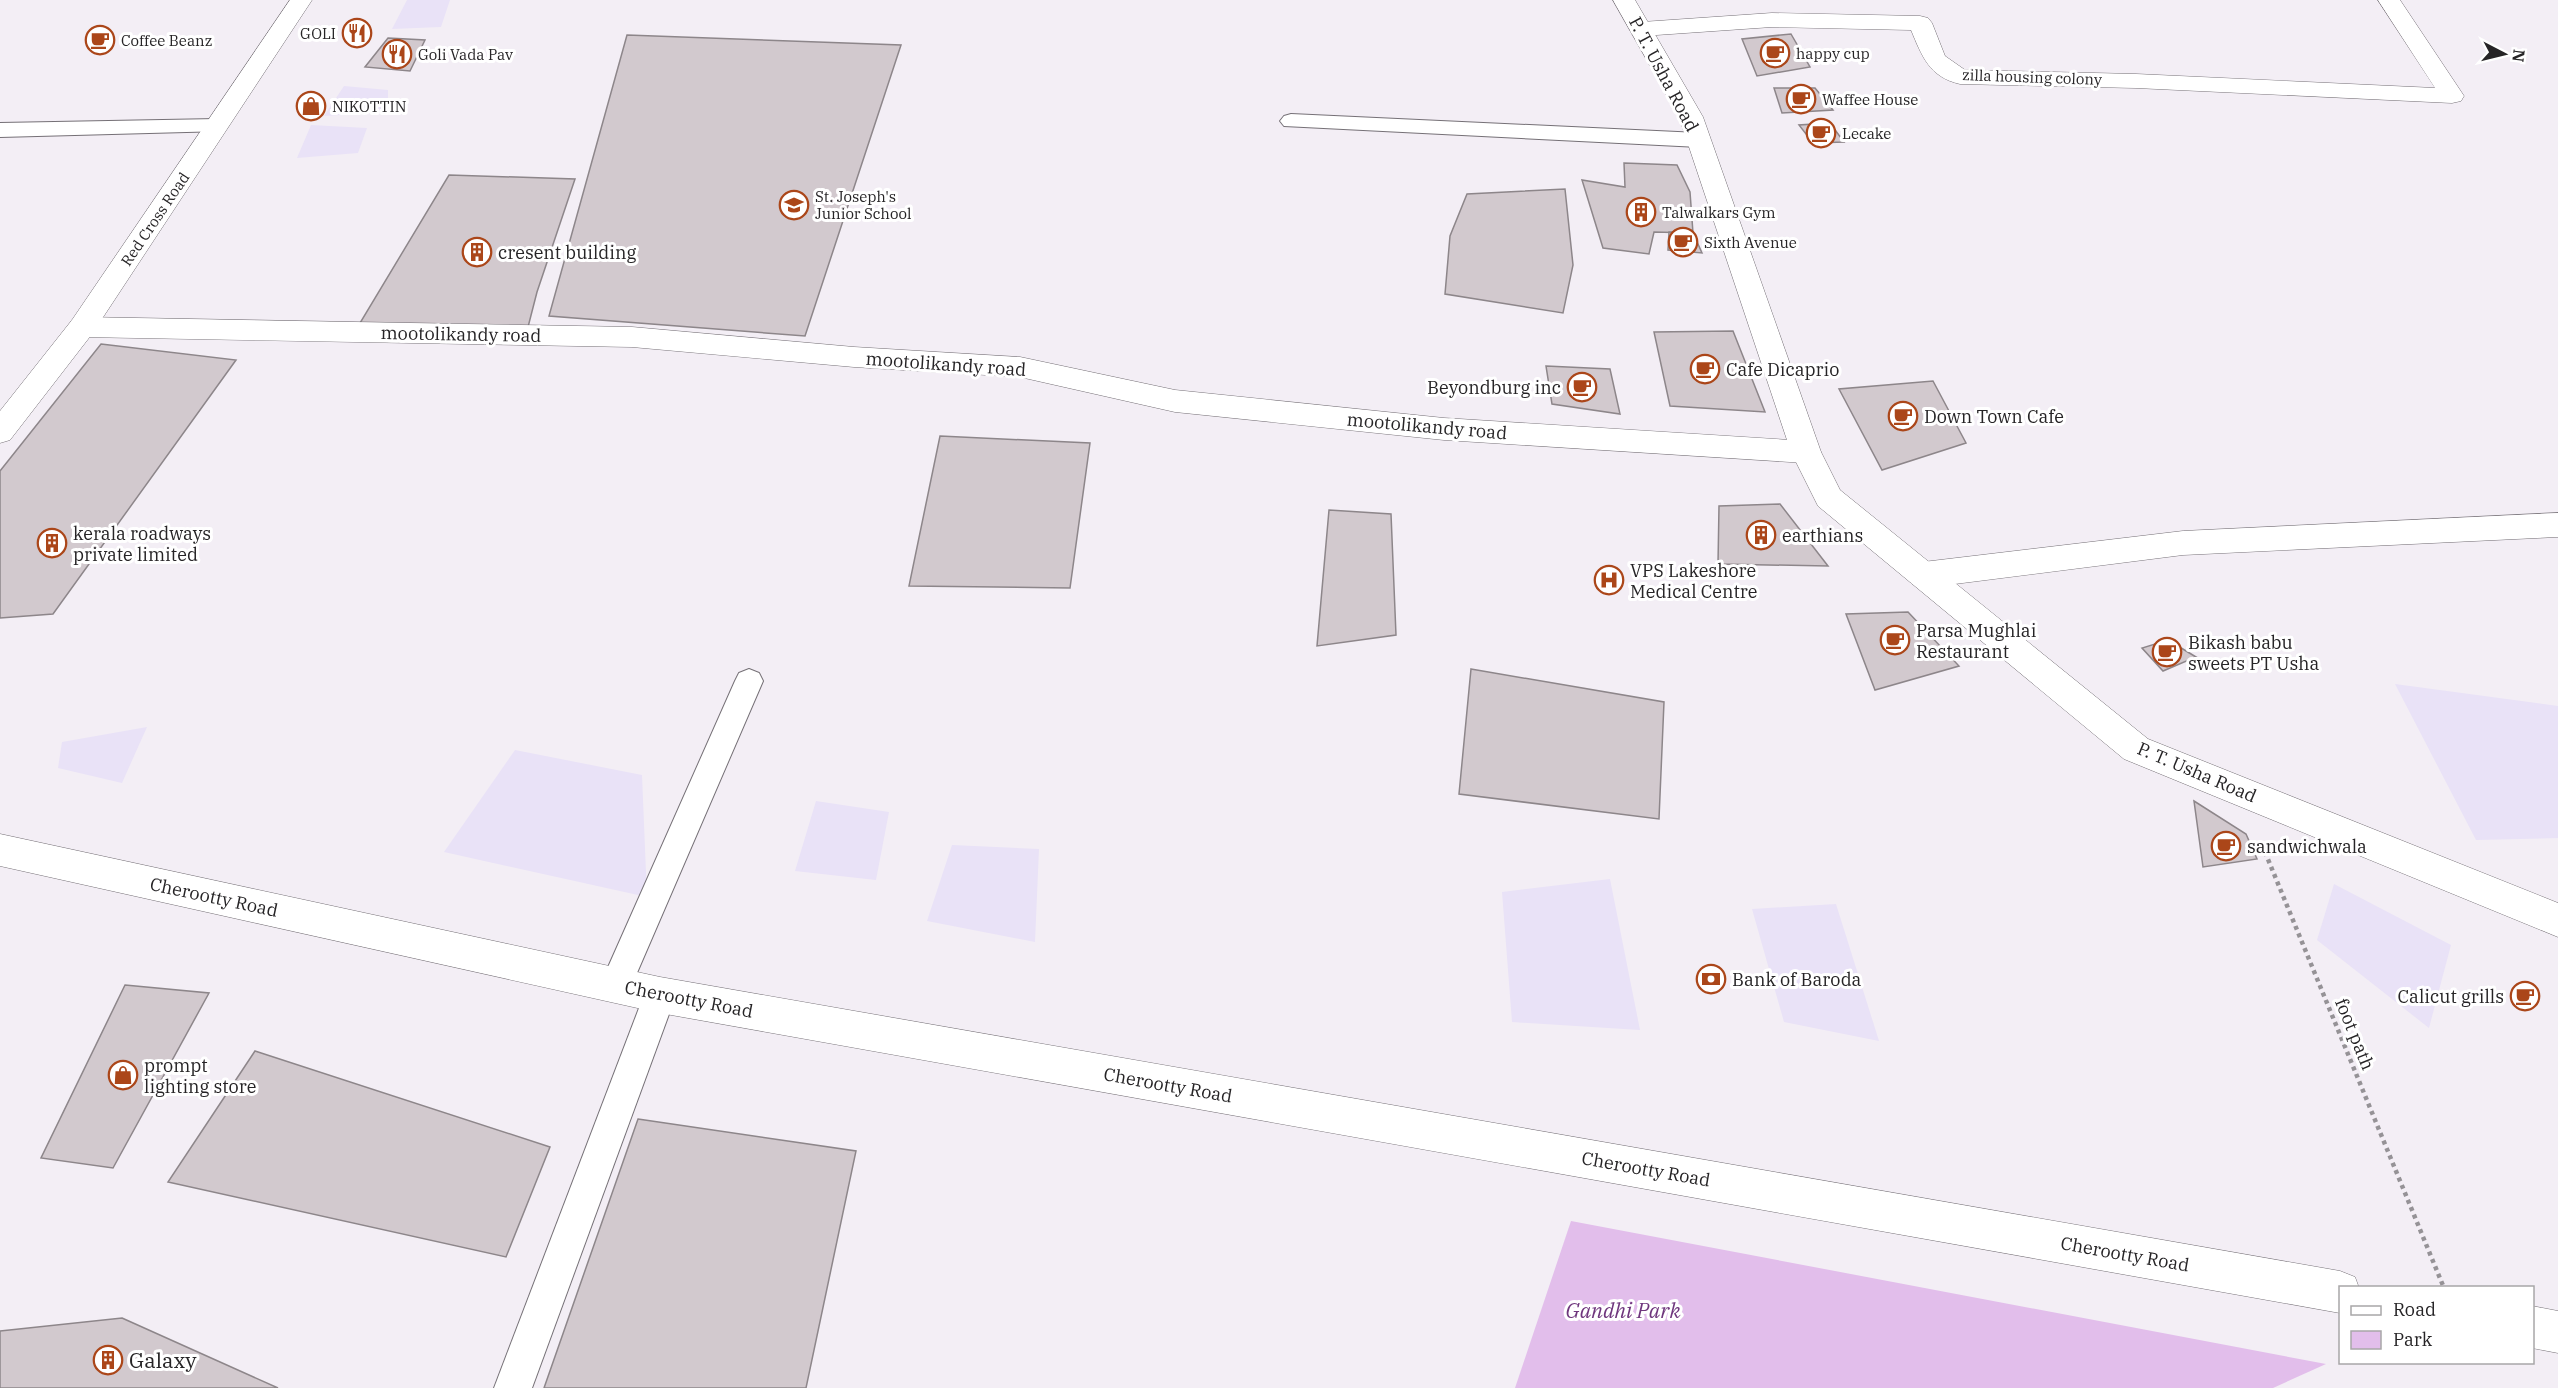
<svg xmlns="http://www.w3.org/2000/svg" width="2558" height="1388" font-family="'IBM Plex Serif',serif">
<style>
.commercial{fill:#e9e2f7}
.green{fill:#e2beeb}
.building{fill:#d2c9ce;stroke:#8d868a;stroke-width:1.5}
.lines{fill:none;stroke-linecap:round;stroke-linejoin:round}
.service-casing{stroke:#757076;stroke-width:2}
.minor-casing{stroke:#757076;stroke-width:1}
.tertiary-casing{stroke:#757076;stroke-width:1}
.path{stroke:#959296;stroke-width:4.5;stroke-dasharray:4 4;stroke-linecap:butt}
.service{fill:#fff;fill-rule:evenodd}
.minor{fill:#fff;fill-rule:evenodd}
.tertiary{fill:#fff;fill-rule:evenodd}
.labels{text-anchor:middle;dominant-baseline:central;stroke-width:6;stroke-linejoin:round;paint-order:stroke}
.far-poi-label{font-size:15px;fill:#262426;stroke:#fff;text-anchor:start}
.far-street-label{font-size:15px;fill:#262426;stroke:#fff}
.street-label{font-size:18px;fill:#262426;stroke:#fff}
.poi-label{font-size:18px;fill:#262426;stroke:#fff;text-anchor:start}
.near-park-label{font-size:21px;font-style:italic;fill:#6f367d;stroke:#fff}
.near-poi-label{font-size:21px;fill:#262426;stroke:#fff;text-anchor:start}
</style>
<rect width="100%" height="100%" fill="#f3eef5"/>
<g class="commercial">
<path d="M407 0H450L441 27 392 29Z"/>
<path d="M344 86 388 90V112L324 116Z"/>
<path d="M311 125 367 128 358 153 297 158Z"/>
<path d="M2395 684 2558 706V838L2476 840Z"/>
<path d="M147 727 122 783 58 768 62 742Z"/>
<path d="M515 750 642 775 647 897 444 852Z"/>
<path d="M816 801 889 812 876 880 795 871Z"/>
<path d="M952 845 1039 849 1035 942 927 921Z"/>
<path d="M1610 879 1640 1030 1512 1022 1502 892Z"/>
<path d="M2334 884 2451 945 2429 1028 2317 940Z"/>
<path d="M1836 904 1879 1041 1784 1022 1752 909Z"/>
</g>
<path class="green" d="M1571 1221 2326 1364 2273 1388H1515Z"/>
<g class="building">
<path d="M1791 34 1810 67 1757 76 1742 39Z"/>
<path d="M627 35 901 45 805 336 549 316Z"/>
<path d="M388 38 425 40 410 71 365 67Z"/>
<path d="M1774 88H1815L1833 110 1782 113Z"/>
<path d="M1830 123 1844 142 1813 143 1799 125Z"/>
<path d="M1624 163 1677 165 1690 192 1693 233 1654 232 1649 254 1603 248 1582 180 1625 187Z"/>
<path d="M449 175 575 179 537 292 527 331 357 328Z"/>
<path d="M1565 189 1573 265 1563 313 1445 294 1450 236 1467 194Z"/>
<path d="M1669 232 1693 233 1702 253 1668 250Z"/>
<path d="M1733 331 1765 412 1670 406 1654 332Z"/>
<path d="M101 344 236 360 53 614 0 618V471Z"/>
<path d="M1546 366 1610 369 1620 414 1552 404Z"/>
<path d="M1933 381 1966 443 1882 470 1839 389Z"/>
<path d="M940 436 1090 443 1070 588 909 586Z"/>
<path d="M1780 504 1828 566 1718 564 1719 506Z"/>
<path d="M1329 510 1391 514 1396 635 1317 646Z"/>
<path d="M1908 612 1959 666 1875 690 1846 614Z"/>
<path d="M2168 640 2196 657 2163 671 2142 648Z"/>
<path d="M1471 669 1664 702 1659 819 1459 794Z"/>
<path d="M2194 801 2246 834 2257 859 2203 867Z"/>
<path d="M125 985 209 993 113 1168 41 1158Z"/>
<path d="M255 1051 550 1147 506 1257 168 1182Z"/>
<path d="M638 1119 856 1151 806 1388H544Z"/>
<path d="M122 1318 278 1388H0V1331Z"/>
</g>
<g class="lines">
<g class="service-casing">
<g id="service">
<path d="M1291 114 1699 133 1707 135 1710 140 1707 145 1699 147 1284 126 1280 121 1284 116Z"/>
<path d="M217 119 224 121 228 126 224 131 0 137V123Z"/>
<path d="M749 669 759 673 763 681 627 996 616 1000 605 996 600 985 605 974 735 681 739 673Z"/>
<path d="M660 979 671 984 676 995 532 1388H494L644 995 649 984Z"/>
</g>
</g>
<g class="minor-casing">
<g id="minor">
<path d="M2378 0H2400L2464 96 2461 101 2452 103 2136 88 1960 84C1929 77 1922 56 1911 30L1772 27 1642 36 1634 34 1630 29 1634 24 1642 22 1772 13 1920 16 1928 18 1932 23 1945 56 1965 70 2136 74 2435 88Z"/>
<path d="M82 317 632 327 854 347 1020 357 1175 390 1444 418 1806 441 1816 444 1821 452 1816 460 1806 463 1444 440 1175 412 1020 377 854 367 632 347 82 337 72 334 68 327 72 320Z"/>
<path d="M2558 513V537L2183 555 1923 588 1912 584 1907 575 1912 566 1923 562 2183 531Z"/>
</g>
</g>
<g class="tertiary-casing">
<g id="tertiary">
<path d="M290 0H312L92 334 10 440 0 443V411L72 320Z"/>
<path d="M1613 0H1635L1703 117 1821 452 1840 490 2148 739 2558 903V937L2124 759 1818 506 1791 452 1679 117Z"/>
<path d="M0 834 660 977 2340 1271 2355 1277 2359 1288H2340V1313L660 1013 0 866Z"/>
<path d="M2532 1306 2558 1311V1353L2532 1348Z"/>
</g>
</g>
<path class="path" d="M2265 852 2444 1288"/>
<use href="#service" class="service"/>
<use href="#minor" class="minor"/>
<use href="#tertiary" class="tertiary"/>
</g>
<defs>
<g id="restaurant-ring" transform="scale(1.5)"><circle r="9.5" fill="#fff" stroke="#ab4619" stroke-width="1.5"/><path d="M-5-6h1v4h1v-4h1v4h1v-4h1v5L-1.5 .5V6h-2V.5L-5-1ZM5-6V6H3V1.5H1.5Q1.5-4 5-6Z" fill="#ab4619"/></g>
<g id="cafe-ring" transform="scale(1.5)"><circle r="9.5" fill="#fff" stroke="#ab4619" stroke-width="1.5"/><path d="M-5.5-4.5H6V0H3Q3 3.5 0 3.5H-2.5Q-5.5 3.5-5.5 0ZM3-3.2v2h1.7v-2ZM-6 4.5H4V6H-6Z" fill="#ab4619"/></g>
<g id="shop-ring" transform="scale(1.5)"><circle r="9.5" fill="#fff" stroke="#ab4619" stroke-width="1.5"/><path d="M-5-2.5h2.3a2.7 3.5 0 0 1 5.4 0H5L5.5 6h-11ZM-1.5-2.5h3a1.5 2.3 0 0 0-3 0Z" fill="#ab4619"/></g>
<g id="school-ring" transform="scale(1.5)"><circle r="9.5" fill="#fff" stroke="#ab4619" stroke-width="1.5"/><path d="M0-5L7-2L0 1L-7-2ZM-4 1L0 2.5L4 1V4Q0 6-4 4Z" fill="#ab4619"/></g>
<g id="building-ring" transform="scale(1.5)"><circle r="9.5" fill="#fff" stroke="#ab4619" stroke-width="1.5"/><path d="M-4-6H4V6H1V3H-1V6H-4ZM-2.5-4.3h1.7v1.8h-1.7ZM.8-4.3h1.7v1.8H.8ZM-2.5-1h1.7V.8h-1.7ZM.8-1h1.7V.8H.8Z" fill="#ab4619"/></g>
<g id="hospital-ring" transform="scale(1.5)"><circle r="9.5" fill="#fff" stroke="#ab4619" stroke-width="1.5"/><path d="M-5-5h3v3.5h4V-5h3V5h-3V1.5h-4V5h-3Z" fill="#ab4619"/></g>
<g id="bank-ring" transform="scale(1.5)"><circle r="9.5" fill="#fff" stroke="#ab4619" stroke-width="1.5"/><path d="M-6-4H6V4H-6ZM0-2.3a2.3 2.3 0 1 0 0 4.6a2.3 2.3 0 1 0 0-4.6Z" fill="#ab4619"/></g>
</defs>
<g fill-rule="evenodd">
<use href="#restaurant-ring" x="357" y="33"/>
<use href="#cafe-ring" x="100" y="40"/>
<use href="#cafe-ring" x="1775" y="53"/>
<use href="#restaurant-ring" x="397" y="54"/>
<use href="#cafe-ring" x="1801" y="99"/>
<use href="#shop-ring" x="311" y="106"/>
<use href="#cafe-ring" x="1821" y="133"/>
<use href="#school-ring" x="794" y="205"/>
<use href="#building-ring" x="1641" y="212"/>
<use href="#cafe-ring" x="1683" y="242"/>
<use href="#building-ring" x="477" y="252"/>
<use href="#cafe-ring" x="1705" y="369"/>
<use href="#cafe-ring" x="1582" y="387"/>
<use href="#cafe-ring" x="1903" y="416"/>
<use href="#building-ring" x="1761" y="535"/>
<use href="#building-ring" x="52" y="543"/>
<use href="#hospital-ring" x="1609" y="580"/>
<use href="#cafe-ring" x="1895" y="640"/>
<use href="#cafe-ring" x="2167" y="652"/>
<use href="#cafe-ring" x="2226" y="846"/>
<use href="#bank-ring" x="1711" y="979"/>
<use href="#cafe-ring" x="2525" y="996"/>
<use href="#shop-ring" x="123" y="1075"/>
<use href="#building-ring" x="108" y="1360"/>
</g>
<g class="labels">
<g class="far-poi-label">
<text x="336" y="33" text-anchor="end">GOLI</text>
<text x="121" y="40">Coffee Beanz</text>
<text x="1796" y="53">happy cup</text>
<text x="418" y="54">Goli Vada Pav</text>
<text x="1822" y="99">Waffee House</text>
<text x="332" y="106">NIKOTTIN</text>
<text x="1842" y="133">Lecake</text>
<text x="815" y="196">St. Joseph's<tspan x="815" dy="17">Junior School</tspan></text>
<text x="1662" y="212">Talwalkars Gym</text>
<text x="1704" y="242">Sixth Avenue</text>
</g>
<g class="far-street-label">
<text transform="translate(2032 77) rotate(2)">zilla housing colony</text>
<text transform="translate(155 219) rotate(-56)">Red Cross Road</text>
</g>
<g class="street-label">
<text transform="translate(1664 74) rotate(62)">P. T. Usha Road</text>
<text transform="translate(461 334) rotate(1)">mootolikandy road</text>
<text transform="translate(946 364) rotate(4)">mootolikandy road</text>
<text transform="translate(1427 426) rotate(5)">mootolikandy road</text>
<text transform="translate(2197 772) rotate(23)">P. T. Usha Road</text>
<text transform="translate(214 897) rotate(12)">Cherootty Road</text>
<text transform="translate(689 999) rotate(11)">Cherootty Road</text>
<text transform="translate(2355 1034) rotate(68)">foot path</text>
<text transform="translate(1168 1085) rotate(10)">Cherootty Road</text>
<text transform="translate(1646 1169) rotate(10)">Cherootty Road</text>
<text transform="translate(2125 1254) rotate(10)">Cherootty Road</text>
</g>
<g class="poi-label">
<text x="498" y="252">cresent building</text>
<text x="1726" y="369">Cafe Dicaprio</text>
<text x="1561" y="387" text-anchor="end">Beyondburg inc</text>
<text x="1924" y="416">Down Town Cafe</text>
<text x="73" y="533">kerala roadways<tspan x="73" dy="21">private limited</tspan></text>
<text x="1782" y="535">earthians</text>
<text x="1630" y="570">VPS Lakeshore<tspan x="1630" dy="21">Medical Centre</tspan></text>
<text x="1916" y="630">Parsa Mughlai<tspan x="1916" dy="21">Restaurant</tspan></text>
<text x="2188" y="642">Bikash babu<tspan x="2188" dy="21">sweets PT Usha</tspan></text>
<text x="2247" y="846">sandwichwala</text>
<text x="1732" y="979">Bank of Baroda</text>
<text x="2504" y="996" text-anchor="end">Calicut grills</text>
<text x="144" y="1065">prompt<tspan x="144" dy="21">lighting store</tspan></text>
</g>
<g class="near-park-label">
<text x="1623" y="1310">Gandhi Park</text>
</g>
<g class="near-poi-label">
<text x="129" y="1360">Galaxy</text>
</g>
</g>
<rect x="2339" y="1286" width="195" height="78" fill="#ffffff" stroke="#a8a7a8" stroke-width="1.5"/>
<rect x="2351" y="1306" width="30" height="9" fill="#ffffff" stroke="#a8a7a8" stroke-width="1.5"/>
<text x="2393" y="1316" font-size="18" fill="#262426">Road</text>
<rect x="2351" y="1331" width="30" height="18" fill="#e2beeb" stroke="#a8a7a8" stroke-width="1.5"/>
<text x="2393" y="1346" font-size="18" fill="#262426">Park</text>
<g transform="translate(2504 54) rotate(97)" stroke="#ffffff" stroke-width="4.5" paint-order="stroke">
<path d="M0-4.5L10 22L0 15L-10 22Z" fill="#262426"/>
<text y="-9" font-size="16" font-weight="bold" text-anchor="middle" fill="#262426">N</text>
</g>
</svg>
